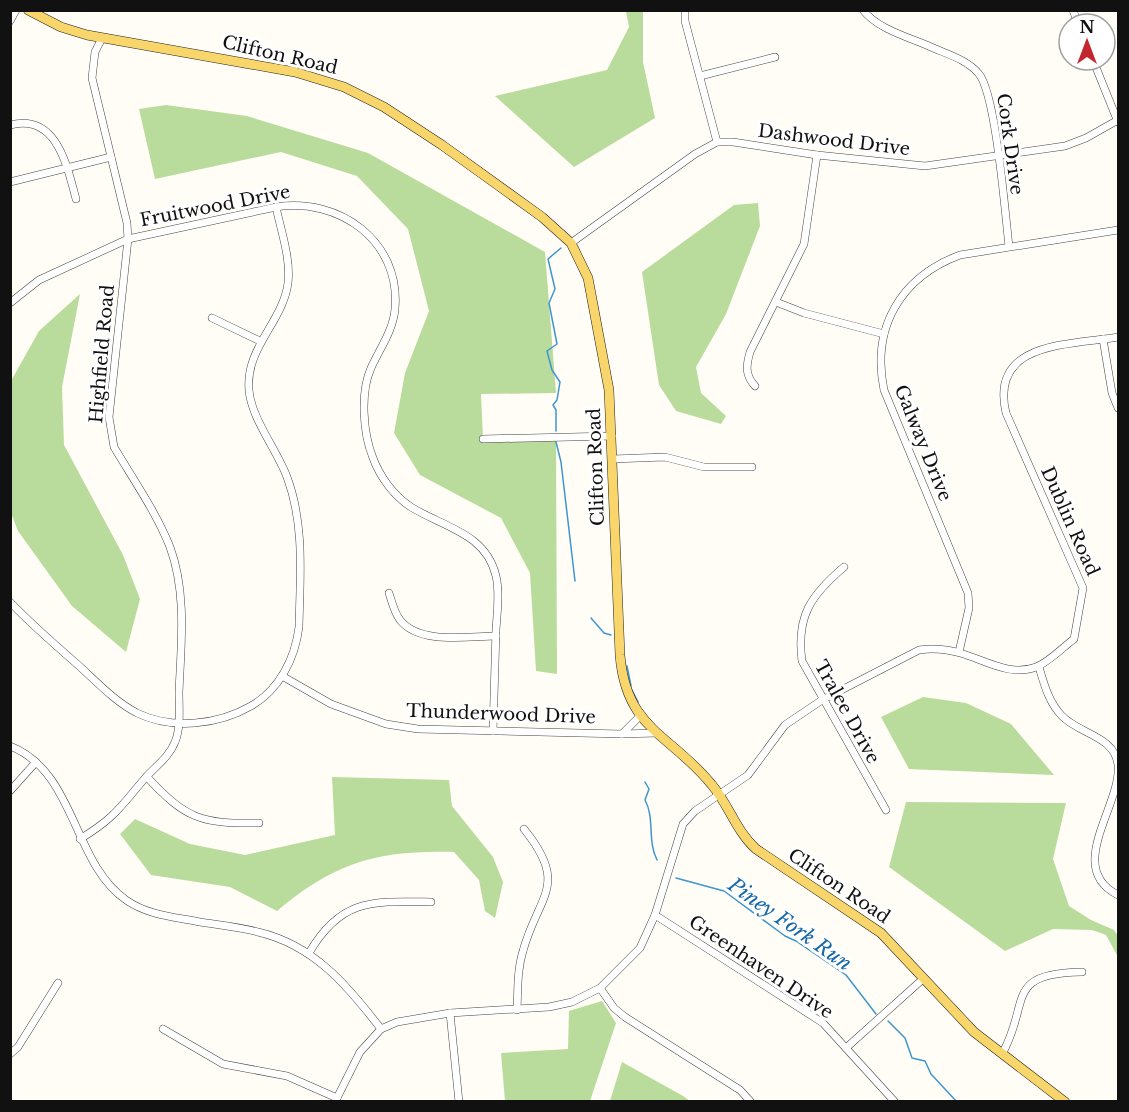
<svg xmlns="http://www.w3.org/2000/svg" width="1129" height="1112" font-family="'Libre Baskerville',serif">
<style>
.forest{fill:#b9dc9c}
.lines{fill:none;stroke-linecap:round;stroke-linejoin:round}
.stream{stroke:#3f96cf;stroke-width:1.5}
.minor-casing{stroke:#444;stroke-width:8}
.major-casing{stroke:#222;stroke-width:10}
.minor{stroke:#fff;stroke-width:7}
.major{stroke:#f9d66b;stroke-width:9}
.labels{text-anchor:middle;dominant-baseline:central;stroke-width:6;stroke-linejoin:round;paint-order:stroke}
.street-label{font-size:18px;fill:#111;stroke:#fff}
.water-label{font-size:20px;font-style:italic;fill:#1768a6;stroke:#fff}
</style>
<rect width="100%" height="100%" fill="#fffdf5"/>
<g class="forest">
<path d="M626 11H643V62L655 118 574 167 495 96 607 70 629 27Z"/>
<path d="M166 105 247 116 368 153 545 252 556 393 481 394 483 439 556 441 557 674 536 671 530 573 501 518 420 475 394 433 405 373 429 311 408 229 357 176 281 152 155 179 139 109Z"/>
<path d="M758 203 760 226 726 314 696 367 701 393 726 416 721 424 676 411 659 385 642 272 734 205Z"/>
<path d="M80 294 62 387 64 445 123 555 140 599 126 652 72 606 18 531 11 513V381L39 331Z"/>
<path d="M923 697 966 703 1011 724 1054 775 909 769 881 717Z"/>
<path d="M332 777 449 780 452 806 493 857 503 882 495 918 485 911 479 880 454 852C378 850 335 862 277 911L230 887 151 875 120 834 135 819 190 844 245 855 335 835Z"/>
<path d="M906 802 1066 803 1053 859 1069 906 1091 920 1114 930 1118 936V957L1106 935 1092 930 1053 929 1005 951 889 867Z"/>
<path d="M602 1001 616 1023 590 1101H505L501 1053 568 1049 569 1011Z"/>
<path d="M622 1062 683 1096 690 1101H610Z"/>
</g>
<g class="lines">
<g class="stream">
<path d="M556 431V410L553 405 557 400 560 382 552 370 547 351 557 344 549 303 555 289 548 259 561 248"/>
<path d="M556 442 561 462 575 581"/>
<path d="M591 618 604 633 611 635"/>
<path d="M627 666 631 686"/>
<path d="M632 690 638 702"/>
<path d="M645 782 649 789 645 800C655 818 647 840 657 860"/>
<path d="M676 878 724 891 785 936 796 941 846 975 876 1014"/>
<path d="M888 1021 905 1038 912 1058 925 1061 931 1074 957 1102"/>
</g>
<g class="minor-casing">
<g id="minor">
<path d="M685 10V21L717 142"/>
<path d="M863 10C877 29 911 38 931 47 947 54 968 60 979 74 996 95 1005 213 1009 246"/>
<path d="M1073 10 1078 24"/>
<path d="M10 21 16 10"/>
<path d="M1093 60 1118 122"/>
<path d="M700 76 775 57"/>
<path d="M10 125C57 113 67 166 76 199"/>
<path d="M10 182 111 157"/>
<path d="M571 243 695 154 717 142H733L817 155 925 166 1065 146 1086 138 1118 120"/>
<path d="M776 302 804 313 884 334"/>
<path d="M10 303 39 280 128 239 276 207C339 197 401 241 395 309 393 331 380 348 371 368 360 393 363 433 373 458 380 477 394 496 411 507 443 527 486 533 496 576 500 593 497 613 496 630 495 664 494 697 493 731"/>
<path d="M212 318 260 341"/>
<path d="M1103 339 1112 393 1118 408"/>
<path d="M755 386C745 375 746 366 750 352L804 244 817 155"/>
<path d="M483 439 612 436"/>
<path d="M613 459 665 457 704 467H752"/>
<path d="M844 567C811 595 796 616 802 661L886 810"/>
<path d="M389 593C392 602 394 612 400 620 420 645 468 636 496 636"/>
<path d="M10 602C31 624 54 644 77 664 96 681 114 701 137 713 172 730 218 725 251 706 279 690 295 659 299 627 300 577 305 525 287 477 277 450 251 418 249 390 245 348 283 322 288 283 291 259 281 231 276 207"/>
<path d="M959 652 969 608 968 593 884 390C871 327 901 277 960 255L1118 230"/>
<path d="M1039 667C1044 684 1049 703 1062 716 1079 734 1115 736 1118 765 1122 805 1064 868 1118 895"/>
<path d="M282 676 331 704 386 724 418 729 622 734 640 716"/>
<path d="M622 734 656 733"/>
<path d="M10 746C76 772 72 862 126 900 147 915 175 917 200 922 219 925 239 927 258 932 314 945 348 986 381 1029"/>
<path d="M147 777C186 819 201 824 259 823"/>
<path d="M10 791 36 762"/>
<path d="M80 839C115 818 121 806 146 777 157 765 169 757 175 742 181 728 179 708 179 692 181 645 187 593 170 547 156 512 133 479 114 447L109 417 128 239 127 223 92 78 95 52 102 38"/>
<path d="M655 915 823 1023 895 1102"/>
<path d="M309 953C341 898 373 901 431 902"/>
<path d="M600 988 614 1008 625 1017 740 1090 751 1102"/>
<path d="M517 1010C518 990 517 970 523 951 538 895 570 886 524 829"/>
<path d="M450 1013 459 1102"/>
<path d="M163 1029 223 1064 287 1076 337 1098"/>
<path d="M846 1048 924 978"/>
<path d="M10 1054 18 1047 58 983"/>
<path d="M1002 1054C1031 1003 1003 973 1082 972"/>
<path d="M335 1102 360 1052 381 1029 397 1022 450 1013 549 1007 572 1002 600 988 640 948 655 915 683 824 695 811 748 775 785 725 822 700 919 650C933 648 946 649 960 653 985 660 1010 677 1036 667 1049 662 1062 648 1074 639L1083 588 1006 413C989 341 1070 345 1118 337"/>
</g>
</g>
<g class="major-casing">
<path id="major" d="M28 10 61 27 87 35 295 72 344 87 384 107 442 145 542 217 571 243 588 278 609 390 620 655C626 730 671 734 712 785 729 805 736 831 756 849L881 933 974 1032 1065 1102"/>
</g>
<use href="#minor" class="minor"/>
<use href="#major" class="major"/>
</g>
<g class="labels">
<g class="street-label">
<text transform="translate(280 55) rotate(13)">Clifton Road</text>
<text transform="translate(834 140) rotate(7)">Dashwood Drive</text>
<text transform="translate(1010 144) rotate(82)">Cork Drive</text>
<text transform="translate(215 206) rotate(-11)">Fruitwood Drive</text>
<text transform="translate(102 354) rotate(-85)">Highfield Road</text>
<text transform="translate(923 443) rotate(68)">Galway Drive</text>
<text transform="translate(596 467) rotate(-92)">Clifton Road</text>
<text transform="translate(1070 521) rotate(66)">Dublin Road</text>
<text transform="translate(847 712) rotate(61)">Tralee Drive</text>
<text transform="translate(501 714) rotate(2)">Thunderwood Drive</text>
<text transform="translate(839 886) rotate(34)">Clifton Road</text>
<text transform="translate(761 967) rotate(34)">Greenhaven Drive</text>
</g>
<g class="water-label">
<text transform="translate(790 924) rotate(35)">Piney Fork Run</text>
</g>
</g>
<rect width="1129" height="1112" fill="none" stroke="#111111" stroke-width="24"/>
<g transform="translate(1087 42)"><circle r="28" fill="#ffffff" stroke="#a0a0a0" stroke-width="1.5"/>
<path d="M0-4.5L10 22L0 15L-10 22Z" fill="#c4262e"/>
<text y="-9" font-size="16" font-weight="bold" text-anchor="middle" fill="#111111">N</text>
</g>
</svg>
